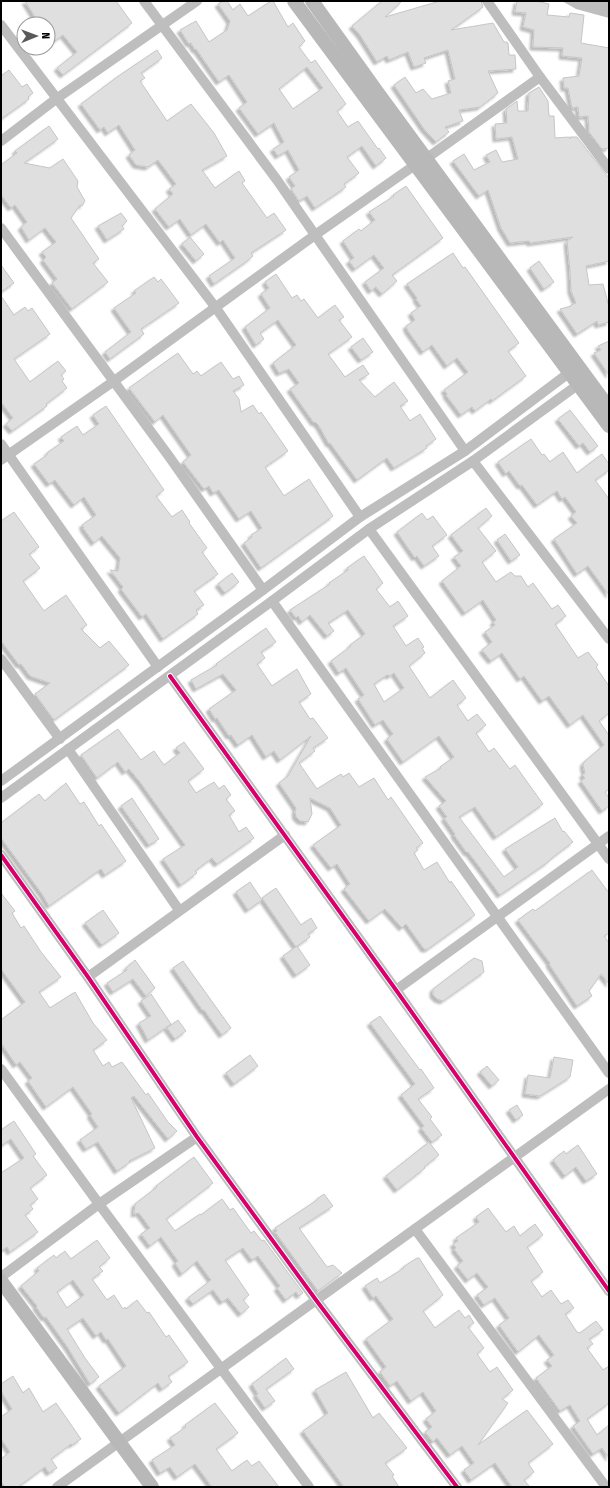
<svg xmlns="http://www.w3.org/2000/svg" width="610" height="1488" viewBox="0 0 610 1488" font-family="'Fira Sans Condensed',sans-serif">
<defs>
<filter id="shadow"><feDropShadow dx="-3" dy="3" stdDeviation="1" flood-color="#0004"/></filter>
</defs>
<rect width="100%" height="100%" fill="#fff"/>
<!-- water -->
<polygon fill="#bebebe" points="562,1 609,1 609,18 576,9"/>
<!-- building -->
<g fill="#dfdfdf" stroke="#c6c6c6" fill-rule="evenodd" filter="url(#shadow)">
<polygon points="25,1 116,1 132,23 63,75 57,68 77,52 63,35 48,46 48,24 26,24 35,17"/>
<path d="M223 1H227L233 10 240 4 248 16 271 1H273L288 27 293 23 305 41 299 47 311 63 315 60 346 104 337 111 348 127 358 121 378 149 379 148 386 158 376 166 362 146 347 157 359 173 344 184 346 187 315 208 307 196 299 201 291 189 295 186 289 177 299 170 288 150 278 156 273 149 284 142 274 123 258 134 239 108 247 102 229 75 219 82 196 49 195 50 191 43 189 44 180 30 196 21 209 42 227 30 230 21 218 4ZM307 67 323 88 293 109 279 89Z"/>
<polygon points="382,1 402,1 385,17 440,1 481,1 483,7 451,30 493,23 504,42 507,42 508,43 509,55 515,55 516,69 488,71 498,93 480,107 459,110 463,121 445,127 449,132 436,142 424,129 394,85 405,77 416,93 423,89 432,99 451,93 448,81 455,79 448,50 424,58 426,63 414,67 408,52 389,60 387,56 377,62 360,35 352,26"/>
<polygon points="517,1 536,1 549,4 547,15 569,17 570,13 584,15 581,43 609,48 609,148 602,149 589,132 588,116 579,117 578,107 572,108 568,88 564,88 563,78 579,76 582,58 562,56 563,48 533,47 534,30 523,27 526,13 515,12"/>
<polygon points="157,50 162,58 141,73 145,78 140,81 167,121 191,104 214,133 227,156 202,170 215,188 239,171 245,181 242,183 267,218 274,213 286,230 251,253 253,256 247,261 214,284 209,276 235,258 223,240 220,243 206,224 191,235 180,219 169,227 155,209 173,194 169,189 176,184 158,160 148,167 136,165 129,155 135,150 119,125 108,133 104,127 100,130 81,104 117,77"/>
<polygon points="9,70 22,87 27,84 33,93 28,97 29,99 1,119 1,76"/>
<polygon points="539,87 548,101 549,116 554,116 555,138 569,137 570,139 570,137 577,137 609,178 609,261 586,266 589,285 603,284 609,307 609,322 598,325 597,321 577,334 560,309 571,306 571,305 576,303 571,291 570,270 567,241 573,237 530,243 529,241 510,243 501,228 488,190 479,196 453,161 464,154 474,170 490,162 486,155 496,150 502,162 518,159 512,137 496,139 495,124 507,123 506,109 517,101 518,111 528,111 529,93"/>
<polygon points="49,126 58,139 24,163 50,168 63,159 78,181 77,187 85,201 82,206 80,205 71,218 99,259 93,263 108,282 72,309 52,283 57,279 43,260 46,257 42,252 56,242 45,228 29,240 21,227 27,222 15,205 11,208 1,195 1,165 17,153 15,151"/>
<polygon points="406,186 443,238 392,275 397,281 382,294 376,287 371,291 365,282 384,268 374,255 355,269 349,261 354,258 343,241 359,229 361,231 375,220 369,212 394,196 393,195"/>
<polygon points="121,213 127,221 122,226 124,229 107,240 98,226"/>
<polygon points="190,237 204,254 196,261 182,244"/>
<polygon points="453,253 463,268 465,267 519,343 508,351 526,376 492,401 491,399 475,411 472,407 461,415 446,395 447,394 444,390 468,372 457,358 447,366 432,345 423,352 408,331 406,326 415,320 411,313 421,306 416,299 417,298 407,284"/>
<polygon points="539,261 554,282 544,289 530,268"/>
<polygon points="1,265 14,283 1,292"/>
<polygon points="276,274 292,298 297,295 301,301 304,299 318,318 335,305 344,317 339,320 352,337 328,354 345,377 363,365 369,374 359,380 375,397 394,382 408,401 400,406 410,421 420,414 436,439 426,446 427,448 394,468 387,458 357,480 330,443 329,444 319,426 315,422 314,423 290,389 299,383 289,369 279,373 273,363 296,345 278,320 260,333 264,339 256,345 245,327 270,308 261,294 269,288 265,282"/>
<polygon points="154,277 158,282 161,279 179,303 141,329 144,334 110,359 105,352 131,332 114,308 136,293 134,291"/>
<polygon points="1,296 14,315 25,307 28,311 32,308 50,334 14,359 30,382 58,361 66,371 61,375 64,379 62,381 67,388 46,404 47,406 12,431 6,424 13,418 1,402"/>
<polygon points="363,338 373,352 361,360 351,347"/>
<polygon points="609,341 609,375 594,353 601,350 598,346"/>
<polygon points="178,353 193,374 197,371 201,376 221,362 233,379 239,376 244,385 233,391 239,399 241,412 253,405 259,414 261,412 288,451 265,467 284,496 309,479 333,516 261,568 244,543 252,537 251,535 262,528 251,511 239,519 219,490 213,493 209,486 204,489 183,462 191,455 163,415 155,422 129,388"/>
<polygon points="106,406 164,490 156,496 172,517 182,510 190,522 189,523 207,548 202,552 218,574 194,591 204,605 196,610 198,614 163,639 146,614 142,617 121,589 123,587 110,570 118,571 120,558 102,536 94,543 83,528 84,528 82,525 96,515 84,497 74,505 55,480 49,484 34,464 47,455 48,452 64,441 61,437 77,426 83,435 99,424 93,415"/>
<polygon points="570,410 598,446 590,452 583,443 579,446 558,419"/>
<polygon points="531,439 542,455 544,454 550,462 563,452 577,473 602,454 609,464 609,470 595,480 609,499 609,595 588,566 577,574 554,539 577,523 571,516 576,512 565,497 562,499 557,491 537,505 522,485 520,486 509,471 506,474 498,462"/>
<polygon points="486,508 492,516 478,528 496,551 482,562 496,582 511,572 515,576 521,576 528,587 533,583 552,609 558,605 566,616 555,624 578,658 588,652 598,665 596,667 609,686 609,713 599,721 609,735 609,789 605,792 609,798 609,806 602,811 581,781 585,778 582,775 585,773 583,765 584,762 604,745 583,715 570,725 549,696 542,701 524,676 520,679 502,653 491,661 482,650 492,642 485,632 495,625 493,622 496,620 483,600 465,613 442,581 461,566 454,557 463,551 451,535"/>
<polygon points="14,512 39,547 29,554 40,568 23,581 44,611 66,595 87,625 81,629 100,648 109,641 129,665 54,720 35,694 50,683 30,676 21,664 19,665 1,641 1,521"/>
<polygon points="422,513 427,520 433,516 447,535 432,546 439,556 424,566 417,556 415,558 397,532"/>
<polygon points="505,534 520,555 511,561 497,540"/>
<path d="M364 556 383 583 376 589 390 607 398 601 408 616 393 626 406 646 418 638 424 647 422 648 425 653 409 666 430 698 453 680 466 698 457 705 468 721 477 714 486 725 476 733 489 752 494 748 510 769 515 765 543 804 496 837 475 807 459 817 504 877 518 867 505 849 555 818 563 832 564 831 573 842 553 857 548 862 500 895 481 869 468 852 467 853 454 835 455 834 444 818 447 817 439 806 446 801 425 777 441 768 440 767 454 757 439 736 403 762 387 739 393 734 383 720 375 725 358 699 364 695 346 668 339 673 331 661 351 646 350 645 365 634 348 610 328 623 334 631 327 636 310 615 302 622 298 616 296 618 290 610 330 584 329 583 348 570 347 568ZM394 673 404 688 384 702 374 684 387 675 390 676Z"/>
<polygon points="232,573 239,582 225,593 218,584"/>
<polygon points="266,628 276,642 261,652 265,658 257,664 272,686 297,669 311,694 299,702 310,719 313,718 328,738 313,748 315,751 299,763 317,789 341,774 343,777 349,773 359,787 374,778 388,800 391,797 423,843 416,848 418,850 414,853 424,870 437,862 450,883 451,881 475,915 428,949 424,949 406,924 402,928 385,909 369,921 344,889 350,884 337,864 331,868 313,845 341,825 330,808 310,798 312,814 308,822 300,821 296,817 295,812 296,808 279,783 288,776 311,736 280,760 274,751 266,757 252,735 238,745 231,735 229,736 217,718 215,719 209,709 236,690 223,674 196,689 191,680 217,665 216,664"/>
<polygon points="118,729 141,760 154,751 164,765 180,753 176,748 184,742 204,769 188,781 196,793 214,782 219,789 224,785 231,795 226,799 235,811 229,815 239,832 246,827 254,838 217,864 212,858 195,871 197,873 181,885 163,859 185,845 140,782 129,769 125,772 118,762 97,778 81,755"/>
<polygon points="66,783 80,804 84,802 99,826 101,824 126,861 105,875 101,869 49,906 42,894 1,838 1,823 39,794 45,801"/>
<polygon points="132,798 159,839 149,845 121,806"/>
<polygon points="592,870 609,893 609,933 604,936 609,943 609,984 601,974 589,991 592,996 577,1006 549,964 550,963 518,920 533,909 535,911"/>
<polygon points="250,882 262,900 248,910 236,892"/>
<polygon points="276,888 301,925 311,918 317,928 308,934 310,937 296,947 262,898"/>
<polygon points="1,893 15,911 12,913 21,928 24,926 41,952 61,977 39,992 50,1008 75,992 93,1023 107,1040 93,1050 103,1066 109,1062 112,1067 122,1062 146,1095 148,1093 168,1122 177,1131 168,1139 134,1096 131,1098 155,1148 129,1161 130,1162 117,1171 98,1142 86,1149 80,1140 98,1127 90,1115 92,1114 73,1087 46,1107 28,1081 32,1078 20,1062 16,1065 14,1062 1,1043 1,1020 25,1002 1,969"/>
<polygon points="103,910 119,933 102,945 85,923"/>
<polygon points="297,946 310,965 296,975 283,956"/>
<polygon points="474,958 482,961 484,972 443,1001 437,999 433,995 433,989"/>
<polygon points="135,960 155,988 146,996 133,979 113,992 107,983 127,970 126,968"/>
<polygon points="183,961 231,1028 222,1035 204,1010 203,1011 173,968"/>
<polygon points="151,994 171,1024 148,1040 139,1023 151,1016 141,1001"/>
<polygon points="380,1016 420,1070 421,1069 434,1088 418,1099 432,1117 430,1119 442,1135 432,1142 421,1128 424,1126 401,1095 415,1084 370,1023"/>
<polygon points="178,1020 186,1031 175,1039 167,1028"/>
<polygon points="250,1055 258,1066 234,1084 226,1073"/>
<polygon points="554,1057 573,1060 570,1077 540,1096 525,1094 528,1075 550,1078"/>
<polygon points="487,1066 499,1080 492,1086 480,1072"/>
<polygon points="517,1105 523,1115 516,1120 509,1110"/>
<polygon points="14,1121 36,1154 33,1156 47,1175 30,1188 38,1199 30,1205 33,1209 25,1215 38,1232 10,1252 7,1247 1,1251 1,1173 24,1158 11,1139 1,1146 1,1130"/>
<polygon points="429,1142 439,1155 424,1167 425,1168 397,1190 386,1176"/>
<polygon points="578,1145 597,1174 586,1181 576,1167 565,1176 553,1160 564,1151 566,1154"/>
<polygon points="194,1157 213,1183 166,1219 175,1231 200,1214 201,1215 222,1199 230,1210 233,1208 251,1233 254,1231 262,1241 264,1240 303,1293 299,1296 296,1292 286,1300 277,1288 280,1286 258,1256 252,1260 243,1248 225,1260 249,1295 243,1300 249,1307 241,1314 228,1298 222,1302 213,1290 193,1304 188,1298 211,1280 197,1261 182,1274 175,1263 178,1261 161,1237 150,1246 141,1234 150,1228 139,1213 134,1214 135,1204 157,1187 156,1186"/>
<polygon points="324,1194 333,1206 299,1228 327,1267 333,1265 342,1273 318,1291 275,1232 277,1231 275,1228 317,1200 317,1199"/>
<polygon points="488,1208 506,1232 514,1226 520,1236 535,1224 543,1235 527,1247 543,1272 531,1281 542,1297 551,1290 561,1304 568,1300 574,1308 565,1314 577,1332 580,1333 596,1321 603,1330 589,1339 593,1344 587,1348 603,1370 609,1366 609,1403 587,1419 597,1435 609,1425 609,1458 602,1448 593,1454 573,1426 580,1421 570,1405 560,1411 536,1378 552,1366 547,1360 554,1355 539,1335 518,1352 499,1325 509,1318 495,1298 484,1305 477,1295 488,1287 477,1273 468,1280 457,1266 463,1261 454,1249 456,1248 453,1244 458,1241 456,1238 479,1222 476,1217"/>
<path d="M97 1240 110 1258 99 1267 103 1271 92 1279 107 1300 114 1295 123 1309 125 1307 126 1309 137 1300 147 1313 149 1312 166 1337 169 1335 188 1362 168 1376 172 1382 162 1389 158 1383 119 1413 99 1386 126 1366 108 1339 106 1340 101 1332 96 1336 83 1318 67 1329 85 1358 99 1377 90 1384 68 1348 46 1317 44 1318 36 1307 37 1306 21 1286 39 1271 37 1268 54 1255 56 1258 65 1251 71 1259ZM73 1280 84 1295 67 1308 57 1292Z"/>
<polygon points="417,1258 419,1258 443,1295 423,1311 435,1328 459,1310 465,1318 469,1315 474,1323 468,1327 484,1348 477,1354 490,1372 497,1367 513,1390 502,1399 508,1403 478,1445 527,1410 553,1444 528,1463 534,1472 524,1480 530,1487 512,1487 495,1463 471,1480 464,1470 474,1463 462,1446 450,1455 437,1438 433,1442 425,1432 432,1427 426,1419 436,1411 423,1392 411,1401 397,1381 390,1386 380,1372 386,1367 366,1339 393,1319 376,1296 373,1298 365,1286 377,1278 380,1283 404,1268 403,1267"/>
<polygon points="286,1358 294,1369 266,1389 275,1401 265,1408 256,1395 258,1394 252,1384"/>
<polygon points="346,1372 373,1418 379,1413 407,1448 385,1463 394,1475 392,1476 399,1487 344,1487 303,1431 328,1413 315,1390"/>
<polygon points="13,1376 23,1393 29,1388 43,1412 56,1403 81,1439 72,1445 71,1444 51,1459 57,1468 49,1473 45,1467 18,1487 5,1487 1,1482 1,1459 10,1452 1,1439 1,1417 12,1409 1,1391 1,1384"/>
<polygon points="215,1403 238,1433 216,1449 232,1471 247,1460 252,1466 259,1461 279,1487 212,1487 195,1464 177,1477 170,1467 160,1473 152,1460 175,1445 170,1438 186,1427 185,1425"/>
</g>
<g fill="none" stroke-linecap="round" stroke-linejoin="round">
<!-- street -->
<g stroke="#bebebe" stroke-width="10">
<polyline points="144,1 277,180 465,451"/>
<polyline points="487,1 540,77 609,169"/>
<polyline points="1,25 216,308 360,517"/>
<polyline points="1,141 56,99 197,1"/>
<polyline points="427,158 540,77"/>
<polyline points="1,228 168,455 263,590"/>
<polyline points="1,444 158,667"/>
<polyline points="1,460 114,381 315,235 415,165"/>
<polyline points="473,461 609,639"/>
<polyline points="369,529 609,859"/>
<polyline points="272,601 609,1073"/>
<polyline points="1,659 60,739"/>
<polyline points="170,676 396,990 609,1291"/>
<polyline points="68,749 179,910"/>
<polyline points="1,781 263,590 360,517 465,451 574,369"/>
<polyline points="1,798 272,601 369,529 473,461 583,381"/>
<polyline points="1,855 88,977 197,1137 316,1300 457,1487"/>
<polyline points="88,977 285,835"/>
<polyline points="396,990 609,836"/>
<polyline points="1,1069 99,1204 309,1487"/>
<polyline points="415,1229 606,1487"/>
<polyline points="1,1277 99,1204 197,1137"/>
<polyline points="57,1487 609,1089"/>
</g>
<!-- secondary -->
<g stroke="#b8b8b8" stroke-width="14">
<polyline points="294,1 609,426"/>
<polyline points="312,1 378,93 609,408"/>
<polyline points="1,1281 152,1487"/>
</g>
<defs>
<g id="cycleway">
<polyline points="170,676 396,990 609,1291"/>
<polyline points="1,855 88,977 197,1137 316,1300 457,1487"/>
</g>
</defs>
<!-- cycleway casing -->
<use href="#cycleway" stroke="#fff" stroke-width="6"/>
<!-- cycleway -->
<use href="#cycleway" stroke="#d6006c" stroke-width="4"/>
</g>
<!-- border -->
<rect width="610" height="1488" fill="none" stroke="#000000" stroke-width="4"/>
<!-- north arrow -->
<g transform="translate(36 36) rotate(89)"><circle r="19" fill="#ffffff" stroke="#999999"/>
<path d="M0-3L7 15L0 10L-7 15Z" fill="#595959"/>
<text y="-6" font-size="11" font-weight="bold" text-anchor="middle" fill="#000000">N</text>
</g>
</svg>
